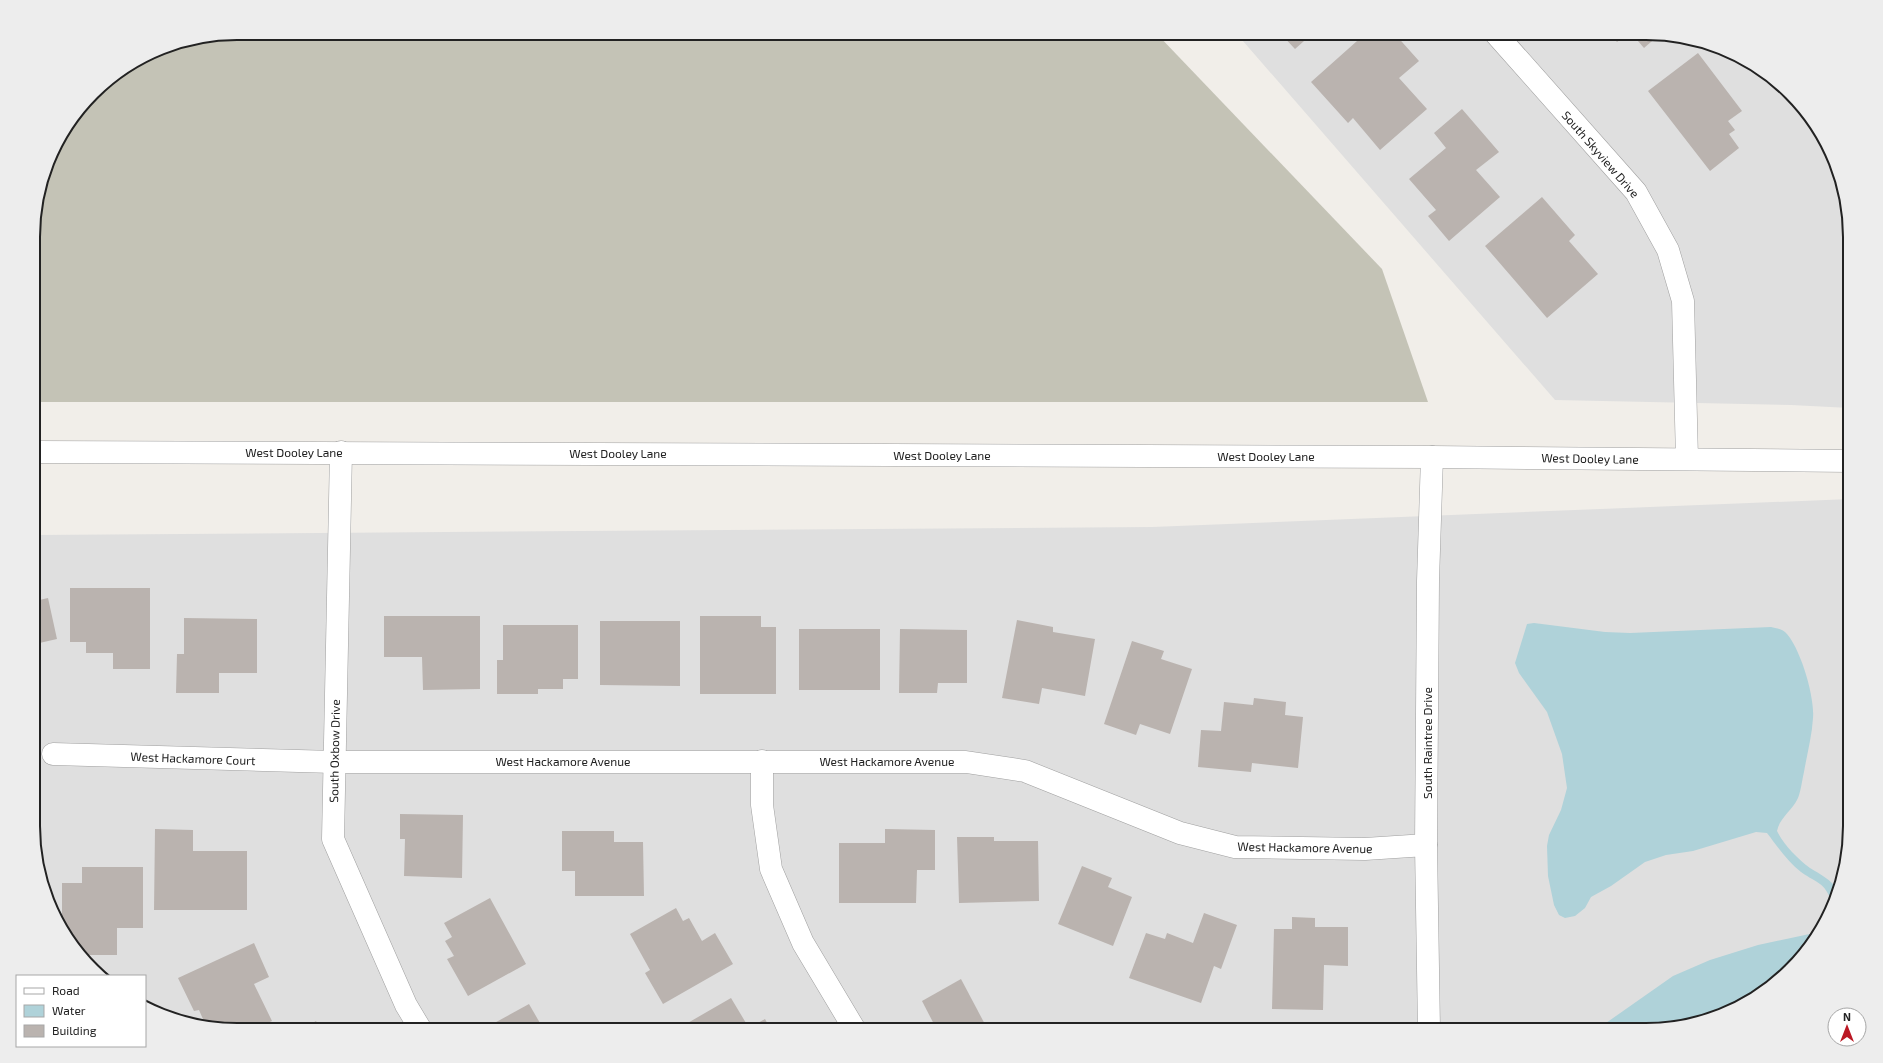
<svg xmlns="http://www.w3.org/2000/svg" width="1883" height="1063" viewBox="0 0 1883 1063" font-family="'Exo 2',sans-serif">
<rect width="100%" height="100%" fill="#f1eee9"/>
<!-- residential -->
<g fill="#dfdfdf">
<polygon points="1236,33 1647,33 1699,40 1748,60 1781,84 1816,124 1839,171 1850,223 1850,408 1791,405 1555,400"/>
<polygon points="1850,499 1850,839 1843,879 1823,928 1791,970 1748,1003 1712,1019 1659,1030 236,1030 184,1023 145,1007 145,976 99,976 67,940 44,892 35,853 35,535 1152,527"/>
</g>
<!-- construction -->
<polygon fill="#c4c3b6" points="237,33 1156,33 1382,269 1428,402 35,402 35,210 54,146 102,84 159,48"/>
<!-- water -->
<g fill="#afd2d9">
<path d="M1534 623 1605 632 1630 633 1771 627C1775 628 1782 629 1785 632 1800 646 1815 697 1813 718 1812 736 1807 754 1804 772 1802 780 1801 791 1798 798 1792 811 1780 817 1777 831 1784 845 1797 858 1810 868 1821 875 1831 879 1838 891L1833 904C1823 880 1819 885 1801 872 1788 862 1777 846 1767 833L1756 832 1693 851 1666 855 1645 862 1611 886 1591 897 1585 908 1575 916 1565 918 1559 915 1554 905 1548 876 1547 846 1549 835 1561 810 1567 788 1562 754 1547 712 1519 673 1515 663 1527 624Z"/>
<polygon points="1819,932 1791,970 1751,997 1742,999 1711,1019 1659,1030 1596,1030 1673,976 1710,960 1758,945"/>
</g>
<!-- building -->
<g fill="#bab3af">
<polygon points="1280,33 1313,33 1295,49"/>
<polygon points="1366,33 1394,33 1419,61 1399,78 1427,109 1380,150 1353,118 1348,123 1311,82"/>
<polygon points="1609,33 1628,33 1617,42"/>
<polygon points="1631,33 1647,33 1659,35 1644,48"/>
<polygon points="1698,53 1742,111 1728,121 1735,130 1729,134 1739,148 1710,171 1648,91"/>
<polygon points="1462,109 1499,152 1476,170 1500,197 1449,241 1428,216 1436,210 1409,179 1446,148 1434,133"/>
<polygon points="1542,197 1575,235 1569,241 1598,274 1547,318 1485,246"/>
<polygon points="70,588 150,588 150,669 113,669 113,653 86,653 86,642 70,642"/>
<polygon points="48,598 57,639 35,644 35,601"/>
<polygon points="384,616 480,616 480,689 423,690 422,657 384,657"/>
<polygon points="700,616 761,616 761,627 776,627 776,694 700,694"/>
<polygon points="184,618 257,619 257,673 219,673 219,693 176,693 177,654 184,654"/>
<polygon points="1017,620 1053,627 1053,632 1095,639 1085,696 1042,688 1039,704 1002,698"/>
<polygon points="600,621 680,621 680,686 600,685"/>
<polygon points="503,625 578,625 578,679 563,679 563,689 538,689 538,694 497,694 497,660 503,660"/>
<rect x="799" y="629" width="81" height="61"/>
<polygon points="900,629 967,630 967,683 938,683 937,693 899,693"/>
<polygon points="1132,641 1164,651 1161,659 1192,669 1170,734 1140,724 1136,735 1104,724"/>
<polygon points="1254,698 1286,702 1285,715 1303,717 1298,768 1252,763 1251,772 1198,767 1201,730 1221,731 1224,702 1253,705"/>
<polygon points="400,814 463,815 462,878 404,876 405,839 400,839"/>
<polygon points="155,829 193,830 193,851 247,851 247,910 154,910"/>
<polygon points="885,829 935,830 935,870 917,870 916,903 839,903 839,843 885,843"/>
<polygon points="562,831 614,831 614,842 643,842 644,896 575,896 575,871 562,871"/>
<polygon points="957,837 994,837 994,841 1038,841 1039,901 959,903"/>
<polygon points="1082,866 1112,878 1108,887 1132,897 1113,946 1058,924"/>
<polygon points="82,867 143,867 143,928 117,928 117,955 81,955 67,940 62,929 62,883 82,883"/>
<polygon points="490,898 526,964 468,996 447,959 454,956 445,941 452,937 444,923"/>
<polygon points="676,908 683,921 689,918 702,941 715,933 733,964 663,1004 645,973 650,970 630,934"/>
<polygon points="1204,913 1237,925 1221,969 1214,966 1201,1003 1129,978 1146,933 1165,939 1167,933 1193,943"/>
<polygon points="1292,917 1315,918 1315,927 1348,927 1348,966 1324,965 1323,1010 1272,1009 1274,929 1292,929"/>
<polygon points="254,943 269,977 254,984 272,1021 253,1030 236,1030 206,1026 199,1010 194,1011 178,978"/>
<polygon points="961,979 988,1030 937,1030 922,1001"/>
<polygon points="731,998 749,1028 765,1019 771,1030 680,1030 679,1028"/>
<polygon points="529,1004 544,1030 491,1030 489,1026"/>
<polygon points="316,1021 321,1030 301,1030"/>
</g>
<g fill="none" stroke-linecap="round" stroke-linejoin="round">
<defs>
<g id="minor">
<polyline points="1495,33 1636,192 1668,250 1683,301 1687,459"/>
<polyline points="35,452 1432,457 1850,461"/>
<polyline points="341,452 333,839 406,1005 421,1030"/>
<polyline points="53,754 334,762 966,762 1025,771 1180,833 1235,847 1365,849 1426,845"/>
<polyline points="762,761 762,805 771,869 803,943 855,1030"/>
<polyline points="1429,1030 1426,845 1428,581 1432,457"/>
</g>
</defs>
<!-- minor casing -->
<use href="#minor" stroke="#9f9f9f" stroke-width="23"/>
<!-- minor -->
<use href="#minor" stroke="#fff" stroke-width="22"/>
</g>
<g text-anchor="middle" dominant-baseline="central" stroke-width="3.5" stroke-linejoin="round" paint-order="stroke">
<!-- street labels -->
<g font-size="12" fill="#222" stroke="#fff">
<text transform="translate(1601 154) rotate(49)">South Skyview Drive</text>
<text x="294" y="452">West Dooley Lane</text>
<text x="618" y="453">West Dooley Lane</text>
<text x="942" y="455">West Dooley Lane</text>
<text x="1266" y="456">West Dooley Lane</text>
<text transform="translate(1590 458) rotate(1)">West Dooley Lane</text>
<text transform="translate(1427 743) rotate(-90)">South Raintree Drive</text>
<text transform="translate(334 751) rotate(-89)">South Oxbow Drive</text>
<text transform="translate(193 758) rotate(2)">West Hackamore Court</text>
<text x="563" y="761">West Hackamore Avenue</text>
<text x="887" y="761">West Hackamore Avenue</text>
<text transform="translate(1305 847) rotate(1)">West Hackamore Avenue</text>
</g>
</g>
<!-- crop -->
<path d="M0 0H1883V1063H0ZM237 40H1646A197 197 0 0 1 1843 237V826A197 197 0 0 1 1646 1023H237A197 197 0 0 1 40 826V237A197 197 0 0 1 237 40Z" fill="#ededed" fill-rule="evenodd"/>
<path fill="none" stroke="#222" stroke-width="2" d="M237 40H1646A197 197 0 0 1 1843 237V826A197 197 0 0 1 1646 1023H237A197 197 0 0 1 40 826V237A197 197 0 0 1 237 40Z"/>
<!-- legend -->
<rect x="16" y="975" width="130" height="72" fill="#ffffff" stroke="#a7a7a7"/>
<rect x="24" y="988" width="20" height="6" fill="#ffffff" stroke="#a7a7a7"/>
<text x="52" y="995" font-size="12" fill="#222222">Road</text>
<rect x="24" y="1005" width="20" height="12" fill="#afd2d9" stroke="#a7a7a7"/>
<text x="52" y="1015" font-size="12" fill="#222222">Water</text>
<rect x="24" y="1025" width="20" height="12" fill="#bab3af" stroke="#a7a7a7"/>
<text x="52" y="1035" font-size="12" fill="#222222">Building</text>
<!-- north arrow -->
<g transform="translate(1847 1027)"><circle r="19" fill="#ffffff" stroke="#a7a7a7"/>
<path d="M0-3L7 15L0 10L-7 15Z" fill="#bb1824"/>
<text y="-6" font-size="11" font-weight="bold" text-anchor="middle" fill="#222222">N</text>
</g>
</svg>
